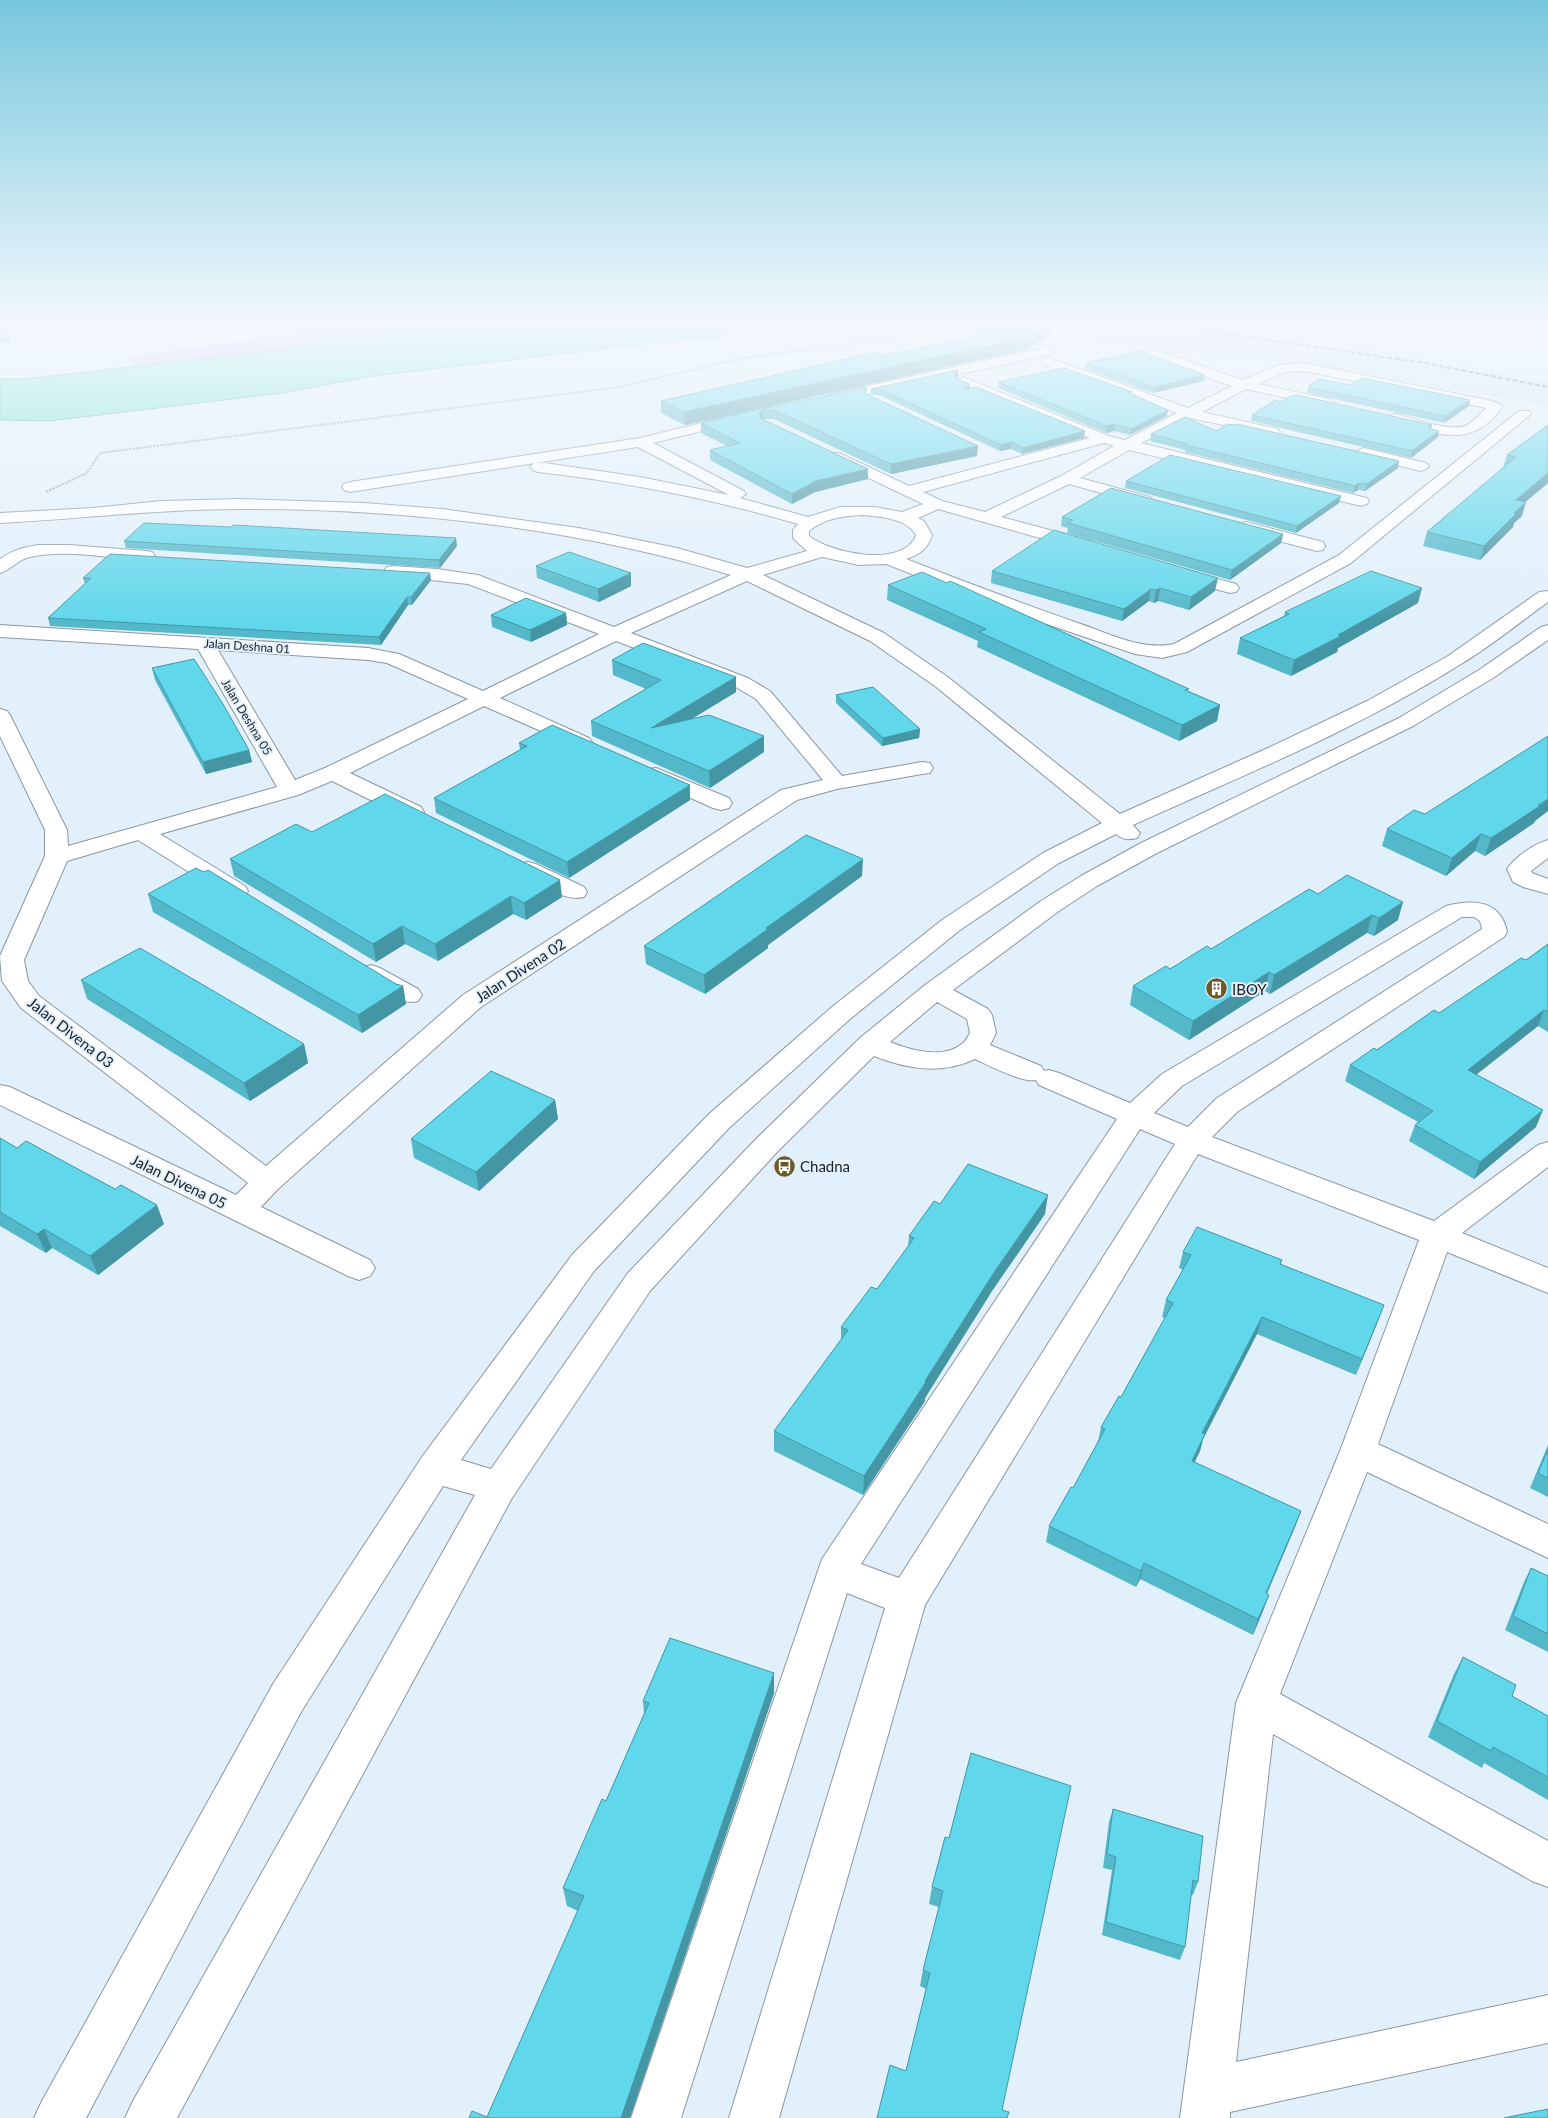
<svg xmlns="http://www.w3.org/2000/svg" width="1548" height="2118" viewBox="0 0 1548 2118" font-family="Lato,sans-serif">
<rect width="100%" height="100%" fill="#e2f0fb"/>
<!-- built -->
<polygon fill="#d0e4f5" points="945,326 1213,326 1319,341 1548,381 1548,408 1533,402 1437,388 1337,368"/>
<!-- green -->
<polygon fill="#cfb5f0" points="313,326 410,326 282,350 132,367 130,357 293,333"/>
<!-- water -->
<polygon fill="#72e3cd" stroke="#58a89a" points="410,326 730,326 731,328 720,339 687,339 374,376 282,393 49,421 0,420 0,379 23,379 282,350"/>
<g fill="none" stroke-linecap="round" stroke-linejoin="round">
<defs>
<g id="minor">
<polygon points="134,326 153,326 155,329 149,333 136,329"/>
<polygon points="1047,347 1053,351 1052,354 831,402 824,398 831,394"/>
<path d="M1153 349 1243 380 1278 365 1304 363 1488 400 1500 404 1502 407C1471 452 1434 432 1391 421L1389 418 1391 415 1396 414C1413 418 1449 432 1465 426 1473 422 1480 415 1486 408L1304 371 1285 372 1258 384 1329 399 1336 403 1329 407 1246 389 1202 412 1278 429 1280 432 1278 435 1273 436 1191 418 1141 443 1367 498 1369 501 1367 504 1361 506 1129 450 1080 478 1150 497 1152 500 1150 503 1144 505 1069 484 1001 517 1091 541 1093 545 1091 549H1079L938 509 918 518 924 521 932 535C928 549 919 555 906 559 963 581 1020 603 1078 623 1108 633 1142 651 1174 644L1339 555 1519 411H1529L1531 414 1351 563 1187 652 1162 658 1135 654 1029 618C1017 625 1010 616 1001 609L886 564 859 565 822 557 763 575 884 633 949 678 1120 814 1268 748 1367 701 1448 656 1539 592 1548 591V602C1519 623 1491 646 1461 664 1358 729 1244 775 1133 825L1140 833 1137 838C1128 840 1123 840 1116 834L1059 863 960 930 850 1019 729 1128 594 1271 461 1460 491 1469 628 1273 757 1138 860 1038 925 985 1041 901 1081 876 1141 843 1399 718 1479 670 1541 627 1548 625V640L1493 678 1413 726 1157 853 1097 886 1059 911 953 990 988 1009 992 1015 996 1033 990 1045 1041 1066 1044 1071 1049 1070 1059 1073 1130 1103 1162 1074 1446 906C1473 899 1501 900 1507 932L1504 937 1237 1112 1212 1137 1434 1221 1538 1145 1548 1142V1167L1462 1233 1548 1268V1293L1447 1252 1378 1444 1548 1524V1558L1367 1472 1280 1694 1548 1841V1887L1532 1881 1273 1734 1236 2062 1548 1995V2043L1230 2112V2118H1180L1236 1703 1340 1451 1419 1240 1198 1154 925 1605 779 2118H729L885 1608 847 1593 681 2118H631L822 1559 1117 1119 1039 1085 1036 1080C1022 1083 988 1065 975 1059 941 1075 907 1069 874 1056L777 1152 650 1291 512 1498 177 2118H125L133 2101 475 1495 443 1486 301 1712 86 2118H34L42 2101 273 1684 422 1457 572 1255 709 1114 832 1007 942 920 1043 853 1102 823 935 686 870 641 747 581 631 633 748 678 770 691 842 776 922 762 930 763 933 768 930 773 922 774 837 789 797 800 481 1007 278 1189 261 1207 370 1260 375 1268 370 1276 359 1280 348 1276 0 1105V1085L10 1087 236 1195 248 1183 21 1008 2 981 0 956 45 856V830L0 736V709L7 711 10 715 67 830 68 846 277 787 198 649 0 637V625L368 648 399 654 483 691 599 634 468 584 393 576 387 575 384 571 387 567 393 566 437 569 478 575 614 627 731 575C576 528 400 508 238 509 158 509 79 519 0 523V513L93 508 161 501 239 499 364 503 442 509 579 528 677 548 747 568 807 551 793 538V530L798 524C713 499 626 482 538 472L533 470 530 467 533 464 538 462 640 477 729 495 638 447 350 492 344 490 342 487 344 484 350 482 640 438 738 414 743 415 745 418 743 421 653 443 744 491 746 494 740 498 808 517 840 507H874L902 512 923 504 829 459 826 456 829 453H839L909 486 1090 438 958 384 956 381 963 377 1109 436 1125 440 1177 413 1044 365 1042 362 1044 359 1049 358 1188 408 1232 386 1148 356 1147 353ZM1104 443 1114 446 1061 476 985 512 942 501 923 492ZM863 515C881 517 906 518 916 535 904 569 830 553 809 536V531C825 518 843 516 863 515ZM616 641 734 686 756 699 823 780 781 790 463 995 266 1166 39 996 28 981 24 960 67 861 138 840 227 896 236 898 245 896 248 891 245 886 160 834 298 795 332 781 405 817 413 819 421 817 424 812 421 807 350 773 484 706 575 746 582 748 589 746 592 742 589 738 500 698ZM218 650 368 660 387 663 468 699 325 768 295 780ZM1462 917H1474L1480 921 1482 929 1217 1098 1188 1127 1154 1113 1182 1086ZM937 1002 967 1019 970 1033C968 1036 966 1041 963 1043 944 1060 910 1050 890 1042ZM1140 1129 1175 1144 899 1578 861 1564Z"/>
<polygon points="1364,448 1426,463 1429,466 1426,469 1421,471 1359,456 1356,453 1359,450"/>
<polygon points="1246,522 1323,542 1325,546 1323,550 1317,551 1240,531 1238,527 1240,523"/>
<path d="M39 545H69L146 551 152 552 155 556 152 560 146 561C109 558 67 549 30 557 18 559 11 570 0 573V559C12 550 24 547 39 545Z"/>
<polygon points="1181,569 1236,584 1239,588 1236,592 1230,593 1175,578 1172,574 1175,570"/>
<polygon points="656,768 729,798 732,803 729,808 721,810 713,808 648,779 645,774 648,769"/>
<path d="M1548 840V858L1531 871 1532 873 1548 879V894L1523 887 1513 882 1507 869C1515 857 1534 844 1548 840Z"/>
<path d="M528 862 536 864 584 887 587 892 584 897C563 902 538 883 520 874L516 869 520 864Z"/>
<path d="M371 965 380 968 418 989 422 995 418 1001C398 1006 379 988 362 978L358 973 362 968Z"/>
</g>
</defs>
<!-- minor casing -->
<use href="#minor" stroke="#8a97a1" stroke-width="2"/>
<!-- path -->
<polyline stroke="#a2aeb6" stroke-width="2" stroke-dasharray="2.5 1" stroke-linecap="butt" points="46,492 87,473 100,453 619,387 739,359 914,335 938,331 948,326"/>
<!-- minor -->
<use href="#minor" fill="#fff" fill-rule="evenodd"/>
<!-- rail -->
<polyline stroke="#5d656b" stroke-width="2" stroke-dasharray="5 2.5" stroke-linecap="butt" points="1172,326 1425,363 1548,387"/>
</g>
<!-- wall -->
<g fill="#53b9ca">
<polygon points="1052,333 1028,349 685,425 661,413 661,401 885,355"/>
<polygon points="1086,363 1204,381 1153,393 1085,369"/>
<polygon points="958,376 956,378 957,379 970,388 1084,438 1022,454 1011,449 1000,451 879,395 871,395 871,389"/>
<polygon points="998,382 1132,394 1167,416 1130,435 1114,431 1106,433 998,388"/>
<polygon points="1350,385 1469,406 1444,423 1307,393 1308,387"/>
<polygon points="867,387 866,394 868,395 978,446 977,456 891,474 774,419 763,419 868,469 868,479 815,492 792,504 710,460 710,450 727,446 701,433 701,423"/>
<polygon points="1280,402 1432,425 1431,429 1438,437 1411,458 1251,421 1252,415"/>
<polygon points="1548,425 1548,483 1525,502 1522,516 1514,523 1513,527 1480,560 1423,546 1427,532 1503,468 1507,455"/>
<polygon points="1216,431 1398,468 1365,491 1358,490 1353,493 1185,452 1185,450 1150,441 1151,434"/>
<polygon points="1126,481 1341,496 1339,503 1296,533 1125,488"/>
<polygon points="1062,517 1283,534 1281,543 1230,580 1067,533 1068,528 1061,526"/>
<polygon points="124,541 457,546 440,568 126,548"/>
<polygon points="536,566 631,586 599,602 537,578"/>
<polygon points="992,571 1215,591 1189,610 1158,601 1154,603 1149,601 1122,621 991,583"/>
<polygon points="83,578 431,580 412,605 408,605 381,645 50,626 48,618 85,584"/>
<polygon points="888,585 1188,691 1220,705 1217,721 1179,741 977,647 978,641 887,600"/>
<polygon points="1418,603 1338,648 1337,652 1291,676 1237,654 1240,638 1284,616 1285,612"/>
<polygon points="566,613 567,625 531,642 492,627 491,615"/>
<polygon points="612,660 736,677 736,692 692,719 764,736 764,752 710,788 592,736 591,721 646,689 613,675"/>
<polygon points="152,668 249,750 252,762 206,774 155,680"/>
<polygon points="836,695 920,729 919,738 882,746 836,703"/>
<polygon points="519,743 690,800 569,878 436,813 434,798 520,750"/>
<polygon points="1425,814 1535,821 1534,823 1485,856 1475,851 1446,876 1382,846 1387,829"/>
<polygon points="312,832 562,897 526,920 513,914 438,961 405,944 376,962 234,876 230,859"/>
<polygon points="862,876 768,945 768,948 705,994 646,964 644,946"/>
<polygon points="148,894 396,984 403,986 406,1004 362,1033 153,912"/>
<polygon points="1318,894 1398,920 1374,936 1367,933 1270,994 1265,991 1189,1040 1130,1005 1133,986 1211,949"/>
<polygon points="1548,944 1548,1032 1538,1026 1477,1074 1536,1127 1474,1179 1409,1141 1415,1125 1418,1122 1345,1081 1350,1065 1439,1013 1526,960"/>
<polygon points="81,980 304,1044 308,1063 250,1101 87,999"/>
<polygon points="555,1100 558,1119 479,1191 414,1158 411,1139"/>
<polygon points="0,1138 17,1148 164,1224 98,1275 52,1248 46,1253 0,1226"/>
<polygon points="940,1204 1045,1214 992,1291 925,1398 925,1401 863,1495 774,1451 774,1431 841,1340 841,1327 877,1289 908,1247 909,1236"/>
<polygon points="1183,1252 1282,1260 1281,1264 1378,1321 1356,1375 1257,1334 1203,1439 1200,1451 1194,1462 1301,1511 1295,1527 1267,1594 1269,1595 1253,1635 1140,1579 1136,1587 1046,1542 1049,1526 1073,1488 1098,1442 1101,1427 1121,1397 1165,1318 1162,1317 1166,1300 1183,1270 1179,1268"/>
<polygon points="1548,1445 1548,1497 1530,1488"/>
<polygon points="1531,1568 1548,1576 1548,1652 1505,1630 1524,1582"/>
<polygon points="1463,1657 1512,1696 1548,1716 1548,1800 1484,1763 1482,1768 1428,1737 1454,1674"/>
<polygon points="774,1693 630,2118 469,2118 487,2117 578,1911 567,1906 563,1888 606,1801 644,1714 643,1701"/>
<polygon points="1113,1809 1198,1882 1193,1895 1191,1895 1185,1947 1180,1960 1102,1935 1112,1870 1103,1868 1109,1822"/>
<polygon points="945,1837 1002,2110 906,2071 926,1989 920,1986 923,1970 939,1907 929,1904 932,1887"/>
</g>
<!-- shaded-wall -->
<g fill="#4496a4">
<polygon points="7,326 11,342 0,343 0,337"/>
<polygon points="1046,326 1052,326 1052,333 1028,349 685,425 684,412"/>
<polygon points="958,370 958,376 954,380 955,374"/>
<polygon points="1205,375 1204,381 1153,393 1154,387"/>
<polygon points="970,384 970,391 962,390"/>
<polygon points="1470,400 1469,406 1444,423 1445,416"/>
<polygon points="763,410 763,419 759,423 759,413"/>
<polygon points="1168,410 1167,416 1130,435 1131,429"/>
<polygon points="1115,424 1114,431 1106,433 1107,426"/>
<polygon points="1085,431 1084,438 1022,454 1023,448"/>
<polygon points="1439,431 1438,437 1411,458 1412,451"/>
<polygon points="1011,442 1011,449 1000,451 1001,445"/>
<polygon points="978,446 977,456 891,474 891,464"/>
<polygon points="1399,461 1398,468 1365,491 1367,484"/>
<polygon points="868,469 868,479 815,492 792,504 792,494 816,481"/>
<polygon points="1548,473 1548,483 1512,513 1516,500"/>
<polygon points="1359,483 1358,490 1353,493 1355,486"/>
<polygon points="1341,496 1339,503 1296,533 1297,526"/>
<polygon points="1526,502 1522,516 1514,523 1513,527 1480,560 1484,546 1514,513"/>
<polygon points="1283,534 1281,543 1230,580 1232,570"/>
<polygon points="456,538 457,546 440,568 439,560"/>
<polygon points="430,573 431,580 412,605 411,597"/>
<polygon points="631,573 631,586 599,602 598,589"/>
<polygon points="1218,578 1215,591 1189,610 1191,597"/>
<polygon points="1160,588 1158,601 1154,603 1156,590"/>
<polygon points="1422,588 1418,603 1338,648 1337,652 1291,676 1294,660"/>
<polygon points="1151,589 1149,601 1122,621 1124,609"/>
<polygon points="407,597 408,605 381,645 379,637"/>
<polygon points="566,613 567,625 531,642 530,630"/>
<polygon points="736,677 736,692 651,743 651,728"/>
<polygon points="1220,705 1217,721 1179,741 1182,725"/>
<polygon points="920,729 919,738 882,746 883,738"/>
<polygon points="764,736 764,752 710,788 709,771"/>
<polygon points="249,750 252,762 206,774 203,762"/>
<polygon points="690,785 690,800 569,878 567,862"/>
<polygon points="1548,799 1548,811 1535,821 1534,823 1485,856 1491,838"/>
<polygon points="1481,834 1475,851 1446,876 1452,858"/>
<polygon points="863,859 862,876 768,945 768,948 705,994 704,975 766,928"/>
<polygon points="560,880 562,897 526,920 524,903"/>
<polygon points="511,896 513,914 438,961 435,944"/>
<polygon points="1403,902 1398,920 1374,936 1379,918"/>
<polygon points="1372,915 1367,933 1270,994 1274,975"/>
<polygon points="402,926 405,944 376,962 373,944"/>
<polygon points="1269,972 1265,991 1189,1040 1193,1021"/>
<polygon points="403,986 406,1004 362,1033 358,1015"/>
<polygon points="1544,1010 1538,1026 1462,1086 1468,1070"/>
<polygon points="304,1044 308,1063 250,1101 244,1083"/>
<polygon points="555,1100 558,1119 479,1191 476,1172"/>
<polygon points="1543,1110 1536,1127 1474,1179 1480,1162"/>
<polygon points="1048,1195 1045,1214 992,1291 925,1398 925,1401 863,1495 864,1476 995,1271"/>
<polygon points="157,1205 164,1224 98,1275 90,1256"/>
<polygon points="44,1229 52,1248 46,1253 37,1234"/>
<polygon points="1384,1305 1378,1321 1356,1375 1362,1359"/>
<polygon points="1262,1317 1257,1334 1203,1439 1200,1451 1187,1478 1192,1461 1202,1433"/>
<polygon points="1301,1511 1295,1527 1260,1609 1266,1593"/>
<polygon points="1144,1563 1140,1579 1136,1587 1141,1571"/>
<polygon points="1269,1595 1263,1611 1253,1635 1258,1619"/>
<polygon points="774,1673 774,1693 630,2118 621,2118"/>
</g>
<!-- building -->
<g fill="#61d7eb" stroke="#4496a4">
<polygon points="0,326 7,326 9,336 0,337"/>
<polygon points="976,326 1046,326 1030,337 684,412 661,401 877,352 885,355 972,338"/>
<polygon points="1140,351 1205,375 1154,387 1086,363"/>
<polygon points="1064,368 1132,392 1129,393 1168,410 1131,429 1115,424 1107,426 998,382"/>
<polygon points="958,370 955,374 957,379 970,384 962,390 976,387 1085,431 1023,448 1011,442 1001,445 879,389 871,389"/>
<polygon points="1362,378 1470,400 1445,416 1308,387 1319,379 1350,385"/>
<polygon points="867,387 865,392 868,395 978,446 891,464 774,410 763,410 759,413 762,419 868,469 816,481 792,494 710,450 740,443 701,423 742,413"/>
<polygon points="1297,395 1432,425 1428,428 1439,431 1412,451 1252,415 1275,400 1280,402 1291,396"/>
<polygon points="1185,417 1216,431 1227,424 1234,425 1237,424 1399,461 1367,484 1359,483 1355,486 1186,445 1188,444 1151,434"/>
<polygon points="1548,425 1548,473 1516,500 1526,502 1514,513 1517,513 1484,546 1427,532 1516,457 1507,455"/>
<polygon points="1170,455 1341,496 1297,526 1126,481"/>
<polygon points="1111,488 1283,534 1232,570 1068,523 1073,520 1062,517"/>
<polygon points="144,523 231,527 233,525 456,538 439,560 124,541"/>
<polygon points="1054,530 1218,578 1191,597 1160,588 1156,590 1151,589 1124,609 992,571"/>
<polygon points="569,552 631,573 598,589 536,566"/>
<polygon points="110,554 430,573 411,597 407,597 379,637 48,618 91,578 83,578"/>
<polygon points="1371,571 1422,588 1338,635 1341,636 1294,660 1240,638 1289,614 1285,612"/>
<polygon points="922,572 947,583 950,581 1189,689 1185,690 1220,705 1182,725 979,632 986,629 888,585"/>
<polygon points="526,598 566,613 530,630 491,615"/>
<polygon points="643,643 736,677 651,728 709,715 764,736 709,771 591,721 661,680 612,660"/>
<polygon points="194,659 223,704 249,750 203,762 152,668"/>
<polygon points="873,687 920,729 883,738 836,695"/>
<polygon points="552,725 690,785 567,862 434,798 527,746 519,743"/>
<polygon points="1548,736 1548,799 1538,805 1540,806 1491,838 1481,834 1452,858 1387,829 1414,810 1425,814"/>
<polygon points="385,794 560,880 524,903 511,896 435,944 402,926 373,944 230,859 296,824 312,832"/>
<polygon points="806,835 863,859 766,928 768,929 704,975 644,946"/>
<polygon points="196,868 204,872 208,870 396,984 403,986 358,1015 148,894"/>
<polygon points="1347,875 1403,902 1379,918 1372,915 1274,975 1269,972 1193,1021 1133,986 1166,966 1170,969 1207,946 1211,949 1309,889 1318,894"/>
<polygon points="1548,944 1548,1012 1544,1010 1468,1070 1543,1110 1480,1162 1415,1125 1433,1111 1350,1065 1374,1048 1377,1050 1434,1010 1439,1013 1521,958 1526,960"/>
<polygon points="140,948 304,1044 244,1083 81,980"/>
<polygon points="491,1071 555,1100 476,1172 411,1139"/>
<polygon points="0,1138 17,1148 26,1141 115,1189 121,1185 157,1205 90,1256 44,1229 37,1234 0,1212"/>
<polygon points="968,1164 1048,1195 995,1271 925,1381 926,1382 864,1476 774,1431 848,1330 841,1327 871,1287 877,1289 914,1238 909,1236 934,1201 940,1204"/>
<polygon points="1197,1227 1282,1260 1280,1264 1384,1305 1362,1359 1262,1317 1202,1433 1205,1434 1192,1461 1301,1511 1266,1593 1269,1595 1258,1619 1144,1563 1141,1571 1049,1526 1071,1487 1073,1488 1105,1429 1101,1427 1119,1396 1121,1397 1173,1303 1166,1300 1191,1255 1183,1252"/>
<polygon points="1548,1449 1548,1478 1538,1473"/>
<polygon points="1531,1568 1548,1576 1548,1634 1513,1616"/>
<polygon points="670,1638 774,1673 621,2118 469,2118 472,2111 487,2117 584,1896 563,1888 602,1799 606,1801 649,1703 643,1701"/>
<polygon points="1463,1657 1516,1685 1512,1696 1548,1716 1548,1777 1493,1747 1491,1751 1437,1721"/>
<polygon points="971,1753 1071,1786 1002,2110 1009,2112 1007,2118 877,2118 890,2065 906,2071 930,1973 923,1970 943,1891 932,1887 945,1837 949,1838"/>
<polygon points="1113,1809 1203,1836 1198,1882 1193,1880 1185,1947 1106,1922 1116,1857 1107,1854"/>
<polygon points="1548,2109 1548,2118 1504,2118"/>
</g>
<!-- sky -->
<linearGradient id="sky" x2="0" y2="1"><stop stop-color="#79c7dd"/><stop offset="0.52" stop-color="#f2f8fd"/><stop offset="1" stop-color="#f2f8fd" stop-opacity="0"/></linearGradient>
<rect width="1548" height="623" fill="url(#sky)"/>
<!-- icons -->
<defs>
<symbol id="building-disc" viewBox="-11 -11 22 22"><circle r="9.5" fill="#6e5828" stroke="#e2f0fb"/><path d="M-4-6H4V6H1V3H-1V6H-4ZM-2.5-4.3h1.7v1.8h-1.7ZM.8-4.3h1.7v1.8H.8ZM-2.5-1h1.7V.8h-1.7ZM.8-1h1.7V.8H.8Z" fill="#fff"/></symbol>
<symbol id="bus-disc" viewBox="-11 -11 22 22"><circle r="9.5" fill="#6e5828" stroke="#e2f0fb"/><path d="M-5-6H5V4H4V6H2V4H-2V6H-4V4H-5ZM-3.5-4V0h7V-4ZM-3.5 1.2v1.5H-2V1.2ZM2 1.2v1.5H3.5V1.2Z" fill="#fff"/></symbol>
</defs>
<g fill-rule="evenodd">
<use href="#building-disc" x="1204" y="976" width="25" height="25"/>
<use href="#bus-disc" x="772" y="1154" width="25" height="25"/>
</g>
<g text-anchor="middle" dominant-baseline="central" stroke-width="4" stroke-linejoin="round" paint-order="stroke">
<!-- far-street labels -->
<g font-size="12" fill="#1a1f23" stroke="#e2f0fb">
<text transform="translate(247 646) rotate(4)">Jalan Deshna 01</text>
<text transform="translate(247 717) rotate(59)">Jalan Deshna 05</text>
</g>
<!-- street labels -->
<g font-size="15" fill="#1a1f23" stroke="#e2f0fb">
<text transform="translate(520 970) rotate(-33)">Jalan Divena 02</text>
<text transform="translate(71 1032) rotate(38)">Jalan Divena 03</text>
<text transform="translate(179 1181) rotate(26)">Jalan Divena 05</text>
</g>
<!-- poi labels -->
<g font-size="15" fill="#1a1f23" stroke="#e2f0fb" text-anchor="start">
<text x="1232" y="989">IBOY</text>
<text x="800" y="1166">Chadna</text>
</g>
</g>
</svg>
